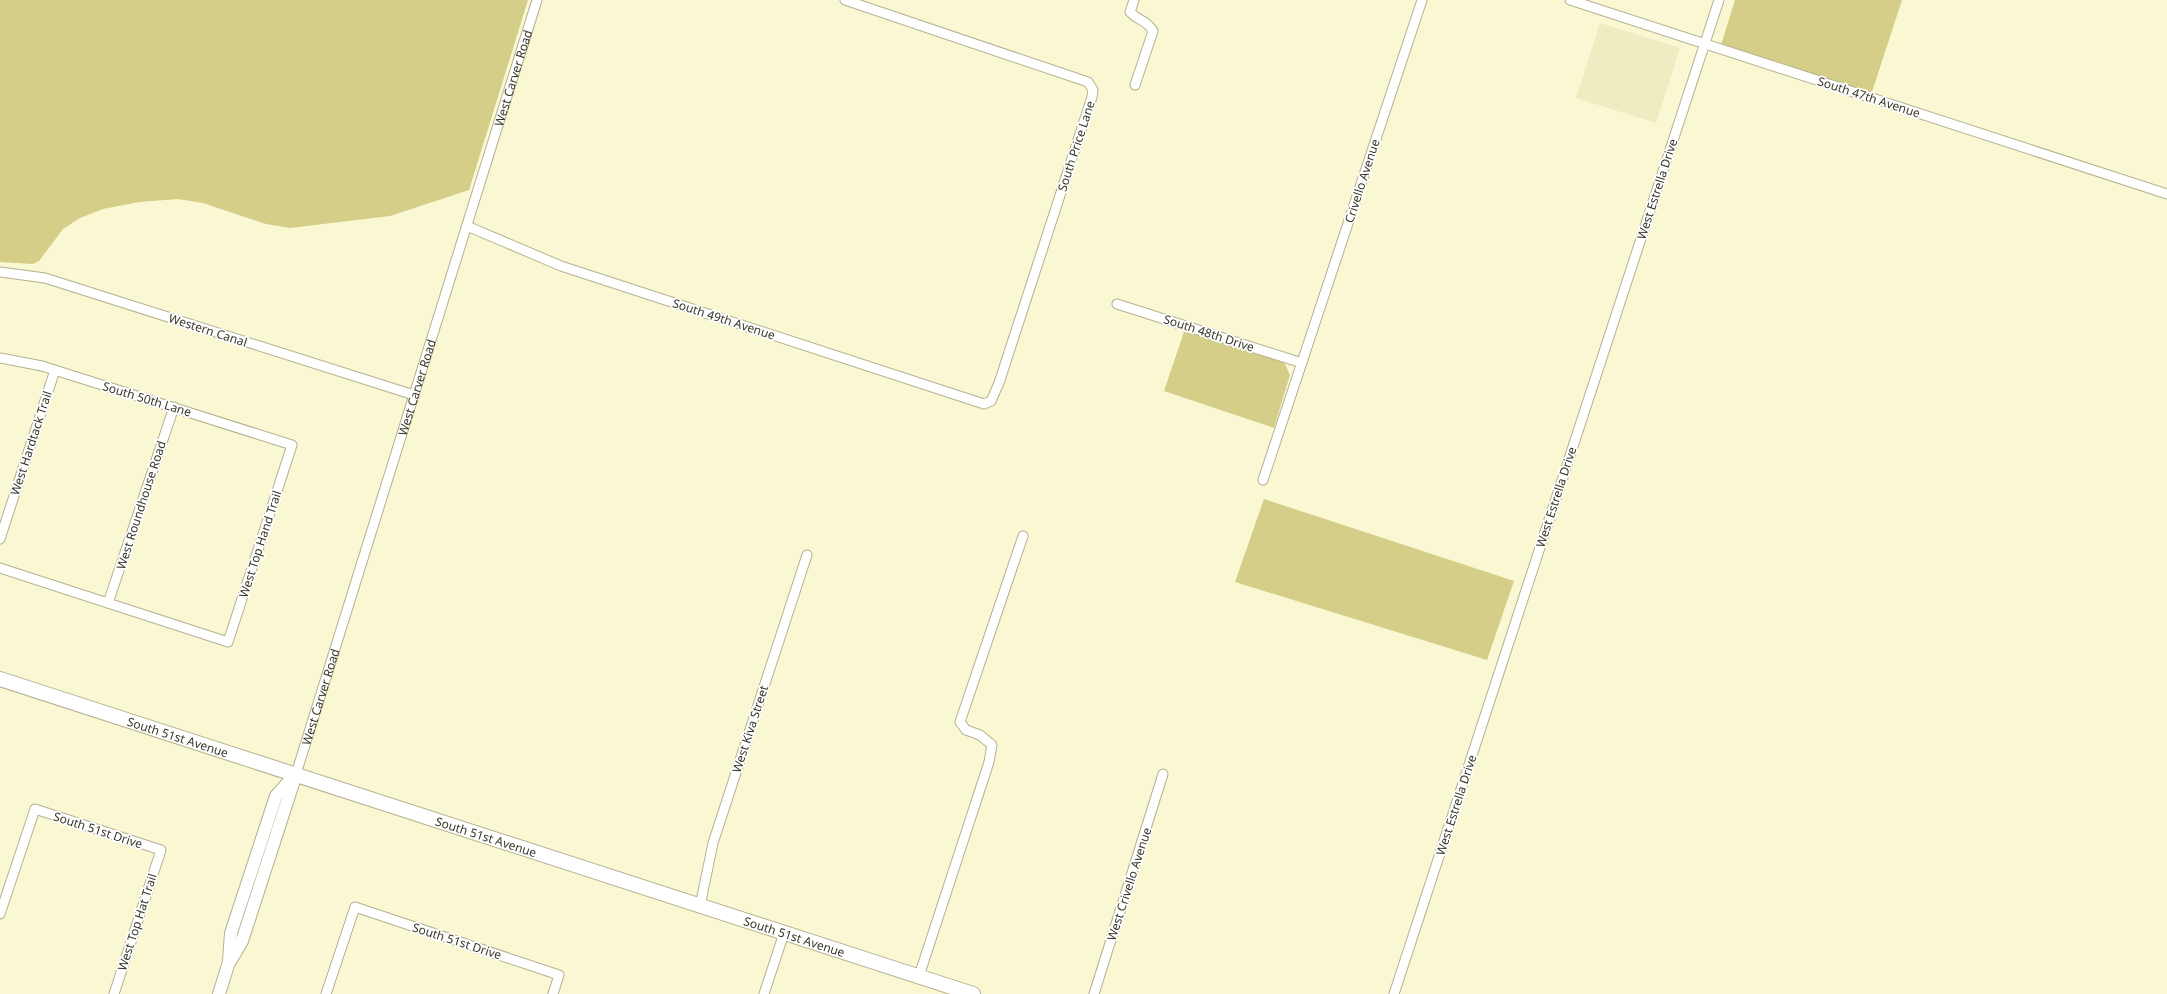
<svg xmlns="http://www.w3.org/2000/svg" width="2167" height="994" viewBox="0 0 2167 994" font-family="'Noto Sans',sans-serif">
<rect width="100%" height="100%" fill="#faf7d3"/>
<!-- built -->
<polygon fill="#efecc2" points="1600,23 1680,48 1656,123 1576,98"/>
<!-- green -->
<g fill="#d4ce88">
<polygon points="0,0 528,0 469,190 390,216 290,228 266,224 203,203 178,199 139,202 103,209 80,218 63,229 39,261 33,264 0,262"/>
<polygon points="1735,0 1902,0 1871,95 1721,45"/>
<polygon points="1185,329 1283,360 1290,375 1274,428 1164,391"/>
<polygon points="1264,499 1514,581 1487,660 1235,582"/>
</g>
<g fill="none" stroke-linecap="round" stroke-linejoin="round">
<defs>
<g id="street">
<path d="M1134 0 1130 12C1139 22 1145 18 1153 31L1135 85"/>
<polyline points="1570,0 2167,194"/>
<polyline points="467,226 561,266 984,404 991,401 999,383 1092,97 1093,90 1088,82 845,0"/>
<polyline points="0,272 45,278 414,395"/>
<polyline points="1117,304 1302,363"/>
<polyline points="0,358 42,366 292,445 228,642 0,568"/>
<polyline points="1263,480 1422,0"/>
<polyline points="0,539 55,370"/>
<polyline points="108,603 174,407"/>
<path id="s1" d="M296 774 537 0"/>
<polyline points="700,906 713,843 807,555"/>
<polyline points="0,914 35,809 161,850 114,994"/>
<polyline points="919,976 989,762 992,745 980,735 966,730 960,722 1023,536"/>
<polyline points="326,994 355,907 559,975 553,994"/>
<polyline points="764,994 784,933"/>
<polyline points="1094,994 1163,774"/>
<polyline points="1394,994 1719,0"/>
</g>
<g id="secondary">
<polyline points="229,961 231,933 276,796 294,776"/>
<polyline points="219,994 228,965 242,941 296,774"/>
</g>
<g id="primary">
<path id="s2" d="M0 679 973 994"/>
</g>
</defs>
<!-- street casing -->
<use href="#street" stroke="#b4b18f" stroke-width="11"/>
<!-- secondary casing -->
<use href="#secondary" stroke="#b4b18f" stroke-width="14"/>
<!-- primary casing -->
<use href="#primary" stroke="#b4b18f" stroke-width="16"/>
<!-- street -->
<use href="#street" stroke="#fff" stroke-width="9"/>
<!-- secondary -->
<use href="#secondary" stroke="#fff" stroke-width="12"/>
<!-- primary -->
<use href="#primary" stroke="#fff" stroke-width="14"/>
</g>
<g text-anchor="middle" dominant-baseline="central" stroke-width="3.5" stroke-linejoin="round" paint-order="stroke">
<!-- street labels -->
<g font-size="12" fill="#373628" stroke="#fff">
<text stroke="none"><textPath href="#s1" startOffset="729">West Carver Road</textPath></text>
<text transform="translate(1869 97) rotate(18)">South 47th Avenue</text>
<text transform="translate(1076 146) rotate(-72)">South Price Lane</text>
<text transform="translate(1362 181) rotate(-72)">Crivello Avenue</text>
<text transform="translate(1657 189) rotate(-72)">West Estrella Drive</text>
<text transform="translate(724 319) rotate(18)">South 49th Avenue</text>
<text transform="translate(208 330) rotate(18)">Western Canal</text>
<text transform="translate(1209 333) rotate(18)">South 48th Drive</text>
<text stroke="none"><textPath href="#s1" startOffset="405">West Carver Road</textPath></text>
<text transform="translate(147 399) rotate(17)">South 50th Lane</text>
<text transform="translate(31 443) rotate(-72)">West Hardtack Trail</text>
<text transform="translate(1556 497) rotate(-72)">West Estrella Drive</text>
<text transform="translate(141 505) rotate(-72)">West Roundhouse Road</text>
<text transform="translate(260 544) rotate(-72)">West Top Hand Trail</text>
<text stroke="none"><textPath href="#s1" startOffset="81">West Carver Road</textPath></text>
<text transform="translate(750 729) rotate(-72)">West Kiva Street</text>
<text stroke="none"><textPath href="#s2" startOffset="187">South 51st Avenue</textPath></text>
<text transform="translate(1456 805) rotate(-72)">West Estrella Drive</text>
<text transform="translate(98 830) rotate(18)">South 51st Drive</text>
<text stroke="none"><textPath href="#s2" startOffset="511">South 51st Avenue</textPath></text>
<text transform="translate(1129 884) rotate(-72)">West Crivello Avenue</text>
<text transform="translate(137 922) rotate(-72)">West Top Hat Trail</text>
<text stroke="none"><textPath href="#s2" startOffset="835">South 51st Avenue</textPath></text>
<text transform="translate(457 941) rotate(18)">South 51st Drive</text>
</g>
</g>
</svg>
